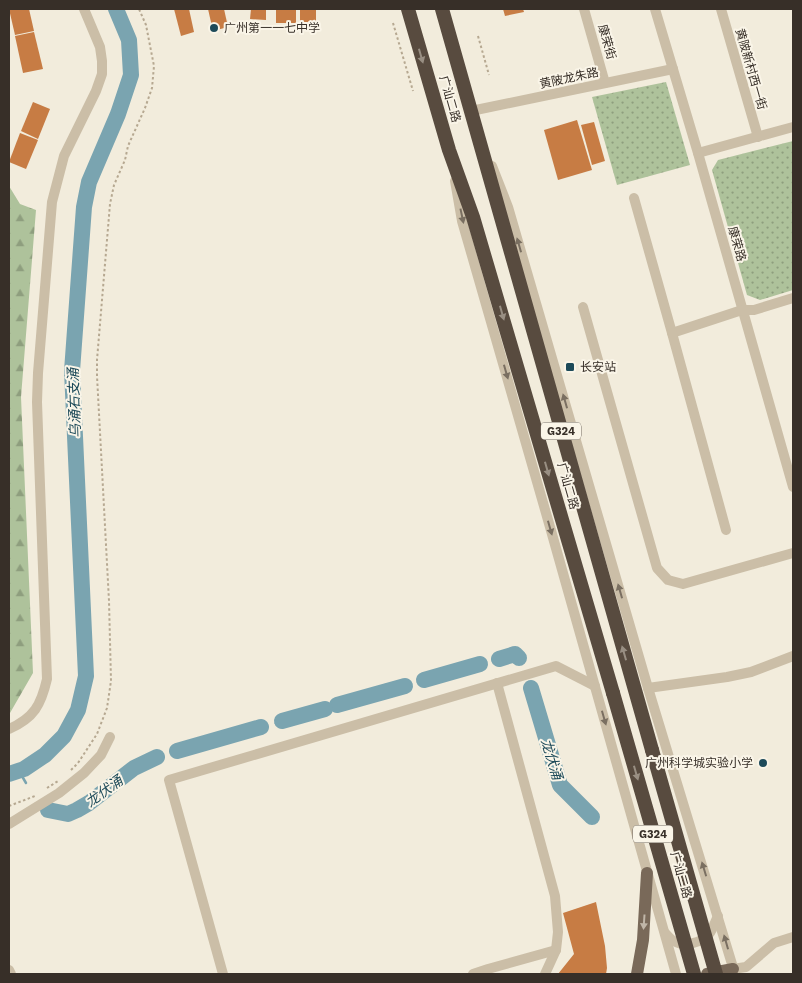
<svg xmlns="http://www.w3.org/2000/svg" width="802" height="983" viewBox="0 0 802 983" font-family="'Work Sans','Noto Sans SC',sans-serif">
<defs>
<pattern id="forest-firs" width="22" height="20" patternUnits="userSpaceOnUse" patternTransform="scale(1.25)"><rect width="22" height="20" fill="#aec29b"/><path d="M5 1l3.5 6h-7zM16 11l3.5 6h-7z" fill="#8e9e7e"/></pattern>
<pattern id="park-dots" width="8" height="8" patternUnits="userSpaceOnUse" patternTransform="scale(1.25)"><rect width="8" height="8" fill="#aec29b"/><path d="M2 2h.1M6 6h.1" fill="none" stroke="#8e9e7e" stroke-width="1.8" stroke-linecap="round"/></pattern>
</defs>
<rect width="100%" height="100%" fill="#f2ecdc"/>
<!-- forest -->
<polygon fill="url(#forest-firs)" points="9,186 20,204 36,210 21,397 33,673 10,713 9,713"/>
<!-- park -->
<g fill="url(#park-dots)">
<polygon points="666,82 690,165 617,185 592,97"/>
<polygon points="793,141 793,290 760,300 747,295 712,170 718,160"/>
</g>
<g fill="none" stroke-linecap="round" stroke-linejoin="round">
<!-- stream -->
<polyline stroke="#7aa4b0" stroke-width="2.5" points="19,771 26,783"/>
<!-- river -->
<g stroke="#7aa4b0" stroke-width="16">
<polyline points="499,659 515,654 519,658"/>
<polyline points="424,680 480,664"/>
<polyline points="531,688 560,785 592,817"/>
<polyline points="337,705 405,686"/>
<polyline points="282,721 325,709"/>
<polyline points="177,751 261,727"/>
<polyline points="9,774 24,769 45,755 64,736 78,710 86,676 72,371 84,207 89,182 118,114 131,75 129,40 116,9"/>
<polyline points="48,810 68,814 77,810 89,803 134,768 157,757"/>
</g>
</g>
<!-- building -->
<g fill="#c77c44">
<polygon points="9,9 29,9 34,31 15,35"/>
<polygon points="174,9 189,9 194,32 181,36"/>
<polygon points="208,9 224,9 228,27 213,31"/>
<polygon points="251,9 266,9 266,20 250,19"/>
<rect x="276" y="9" width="20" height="14"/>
<rect x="300" y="9" width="16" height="14"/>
<polygon points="503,9 523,9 524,12 505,16"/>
<polygon points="34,32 43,69 23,73 15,36"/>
<polygon points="33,102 50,109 38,139 21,131"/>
<polygon points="577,120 592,170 558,180 544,130"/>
<polygon points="594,122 605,161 592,165 581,125"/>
<polygon points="20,133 38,140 26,169 9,162"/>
<polygon points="596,902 605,946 607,968 606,974 558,974 574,954 563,913"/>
</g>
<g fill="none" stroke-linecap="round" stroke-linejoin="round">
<!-- path -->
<g stroke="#b6a891" stroke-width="2" stroke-dasharray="2.5 2.5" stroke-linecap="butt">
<polyline points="393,23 413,91"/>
<polyline points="478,36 489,75"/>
<polyline points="71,770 78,763 97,734 107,708 111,681 109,601 97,376 97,360 110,204 114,185 125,160 128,146 145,108 152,88 154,66 146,25 139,9"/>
<polyline points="47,788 58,781"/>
<polyline points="9,806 35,796"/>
</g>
<!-- minor -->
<g stroke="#cbbea7" stroke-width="10">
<polyline points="584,9 605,83"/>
<polyline points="655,9 698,153 793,487"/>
<polyline points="721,9 758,137"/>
<polyline points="473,118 471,111 673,69"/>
<polyline points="698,153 793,127"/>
<polyline points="492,166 508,207 648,688 735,974"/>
<polyline points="455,181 462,221 550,527 676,974"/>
<polyline points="634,198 672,333 742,310 754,310 793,298"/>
<polyline points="583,307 657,568 668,580 683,584 793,553"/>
<polyline points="672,333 726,530"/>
<polyline points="497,683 555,896 558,932 556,950 545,974"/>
<polyline points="648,688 727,677 751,672 793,656"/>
<path d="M9 729C34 718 41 705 47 679L37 402 38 373 52 202 64 156 96 91 102 74V61L100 47 84 9"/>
<polyline points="9,824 59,793 84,773 101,755 110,737"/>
<path d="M665 933C668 936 671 940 674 941 685 947 701 943 709 934 713 929 715 922 718 916"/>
<polyline points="733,969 746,967 774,943 793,937"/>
<polyline points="9,970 11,974"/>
<polyline points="223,974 169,780 556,666 595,686"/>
<polyline points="473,974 488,969 556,950"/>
</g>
<!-- major -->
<g stroke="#796959" stroke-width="12">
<polyline points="637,974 643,940 647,873"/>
<polyline points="707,974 733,969"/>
</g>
<!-- highway -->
<g stroke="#584b3f" stroke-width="14">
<polyline points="408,9 449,150 473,217 613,693"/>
<polyline points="442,9 652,750"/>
</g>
<!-- highway-bridge -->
<g stroke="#584b3f" stroke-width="14">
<polyline points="613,693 694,974"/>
<polyline points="652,750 716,974"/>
</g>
</g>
<!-- one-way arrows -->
<defs><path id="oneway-solid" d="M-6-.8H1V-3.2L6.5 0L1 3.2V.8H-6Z" transform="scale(1.25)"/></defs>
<g fill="#998f83">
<use href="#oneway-solid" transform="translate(421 56) rotate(74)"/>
<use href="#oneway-solid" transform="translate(502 313) rotate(74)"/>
<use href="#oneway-solid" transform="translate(547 469) rotate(74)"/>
<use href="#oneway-solid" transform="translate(624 653) rotate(-106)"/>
<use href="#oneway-solid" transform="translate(636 773) rotate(74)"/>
</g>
<g fill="#7a6f61">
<use href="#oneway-solid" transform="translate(462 216) rotate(78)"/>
<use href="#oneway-solid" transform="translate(519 245) rotate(-106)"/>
<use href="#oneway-solid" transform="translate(506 372) rotate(74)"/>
<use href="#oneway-solid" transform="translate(565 401) rotate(-106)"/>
<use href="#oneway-solid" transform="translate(550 528) rotate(74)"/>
<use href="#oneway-solid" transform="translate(620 591) rotate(-106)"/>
<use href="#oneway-solid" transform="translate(604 718) rotate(74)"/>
<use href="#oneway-solid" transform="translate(704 869) rotate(-107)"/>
<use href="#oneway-solid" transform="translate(726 942) rotate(-106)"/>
</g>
<use fill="#c0b6a8" href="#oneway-solid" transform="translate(644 922) rotate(94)"/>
<!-- markers -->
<g fill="#1d4a59" stroke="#faf5e8" stroke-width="2">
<circle cx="214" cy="28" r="5"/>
<rect x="565" y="362" width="10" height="10" rx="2.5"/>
<circle cx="763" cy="763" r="5"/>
</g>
<g text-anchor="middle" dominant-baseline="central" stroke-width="4" stroke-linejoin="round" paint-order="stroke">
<!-- shield labels -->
<g fill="#faf5e8" stroke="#726a62" stroke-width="1">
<rect x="541" y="422.5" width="40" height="17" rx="4"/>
<rect x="633" y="825.5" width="40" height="17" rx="4"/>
</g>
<g font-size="11" font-weight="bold" fill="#372f28">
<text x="561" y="431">G324</text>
<text x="653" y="834">G324</text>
</g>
<!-- poi labels -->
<g font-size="12" fill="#372f28" stroke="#faf5e8" text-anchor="start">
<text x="224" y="28">广州第一一七中学</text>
<text x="580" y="367">长安站</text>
<text x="753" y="763" text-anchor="end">广州科学城实验小学</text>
</g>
<!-- street labels -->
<g font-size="12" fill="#372f28" stroke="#faf5e8">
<text transform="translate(607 42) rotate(74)">康荣街</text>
<text transform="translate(751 69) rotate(74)">黄陂新村西一街</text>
<text transform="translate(569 78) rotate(-12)">黄陂龙朱路</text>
<text transform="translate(450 99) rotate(74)">广汕二路</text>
<text transform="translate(737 244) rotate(74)">康荣路</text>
<text transform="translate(568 486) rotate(74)">广汕二路</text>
<text transform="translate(681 875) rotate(74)">广汕二路</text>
</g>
<!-- water labels -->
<g font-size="14" font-style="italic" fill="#1d4a59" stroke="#faf5e8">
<text transform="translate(74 403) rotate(-92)">乌涌右支涌</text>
<text transform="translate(552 759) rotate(73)">龙伏涌</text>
<text transform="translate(104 791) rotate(-36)">龙伏涌</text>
</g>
</g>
<!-- border -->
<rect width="802" height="983" fill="none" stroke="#372f28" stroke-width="20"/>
</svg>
